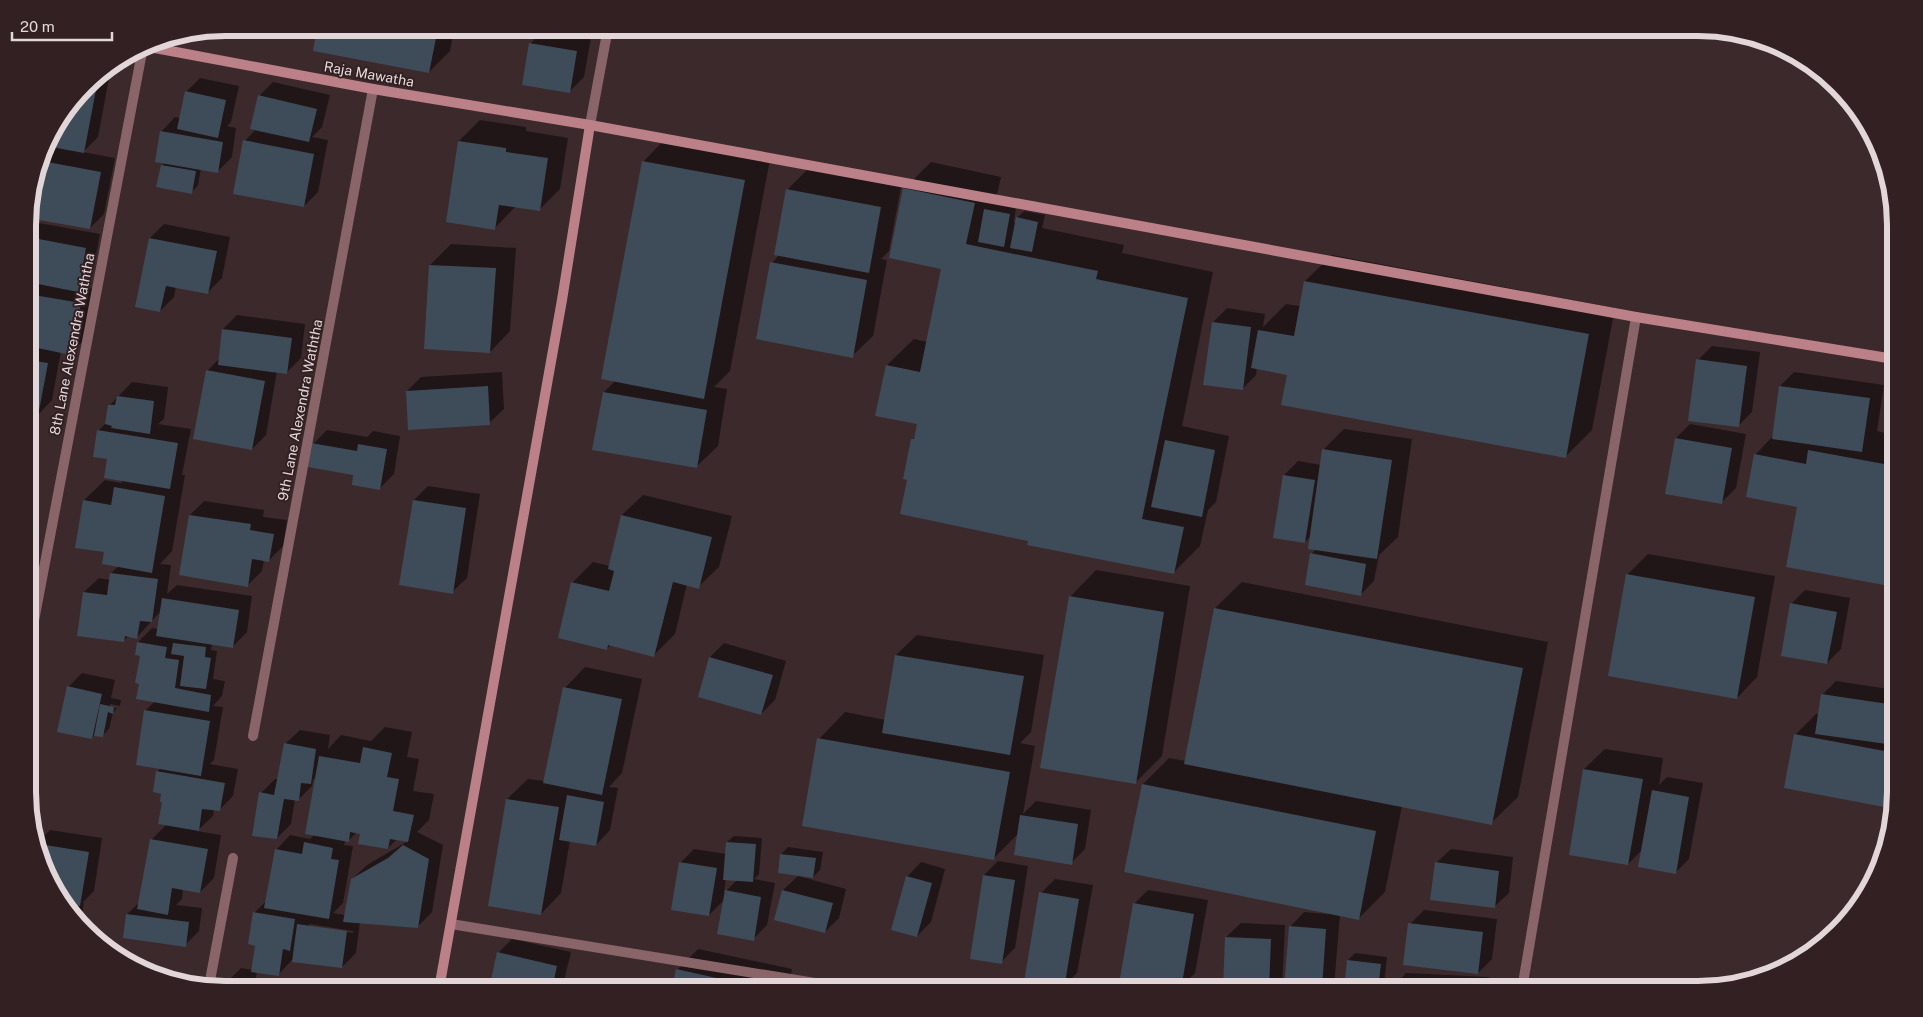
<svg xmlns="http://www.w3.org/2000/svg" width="1923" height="1017" viewBox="0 0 1923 1017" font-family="'Public Sans',sans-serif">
<rect width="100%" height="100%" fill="#3c292c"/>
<!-- shadow -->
<g fill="#0007" fill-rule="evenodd">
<polygon points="319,28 454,28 450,51 429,72 314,50"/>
<polygon points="544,30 591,37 584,77 570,91 530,44"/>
<polygon points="111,67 98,137 83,152 115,158 104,214 90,228 28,217 45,148 48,145 46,144 48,137 95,77"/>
<polygon points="200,78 239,86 231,122 227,126 236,128 232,157 218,171 201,168 198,185 192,192 162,165 165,162 161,132 175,117 180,118 186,92"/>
<polygon points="273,82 330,95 322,127 312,137 328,140 318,192 304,206 245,141 256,129 259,96"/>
<polygon points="480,120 526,127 526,131 568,138 560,189 539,210 516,206 495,228 448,221 459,141"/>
<polygon points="669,135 771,154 730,371 714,387 727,389 718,446 697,466 604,392 615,381 643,162"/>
<polygon points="931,162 1001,177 995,203 1016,207 1014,222 1016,223 1017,218 1024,211 1045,215 1042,228 1124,245 1122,253 1213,272 1182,426 1229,436 1216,502 1208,510 1200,546 1174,572 1029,540 912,440 916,436 918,423 887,365 914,339 928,342 943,268 904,189"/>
<polygon points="808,169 901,187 889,251 881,259 887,260 873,336 852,356 772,263 779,255 787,190"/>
<polygon points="28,221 100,234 92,276 81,287 94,289 85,339 71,353 61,351 52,400 38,415 28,413"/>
<polygon points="164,224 230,237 222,278 208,292 176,286 174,297 160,311 137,306 150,238"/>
<polygon points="451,244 516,248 510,331 490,352 430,265"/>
<polygon points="1332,255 1615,308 1592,430 1565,457 1289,374 1257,367 1256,375 1242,389 1205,384 1213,322 1227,308 1265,314 1263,327 1286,304 1300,306 1305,281"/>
<polygon points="237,315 305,324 301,358 287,372 277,371 266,435 252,449 207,371 220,358 223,329"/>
<polygon points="1712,346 1760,352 1752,412 1738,426 1698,360"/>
<polygon points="502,372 504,409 489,423 407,391 421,377"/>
<polygon points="1794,372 1884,385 1877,431 1894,435 1895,586 1798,506 1755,455 1773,436 1780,386"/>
<polygon points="132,382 168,387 164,419 158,424 191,429 182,475 185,475 172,551 160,564 171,565 167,594 177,585 252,596 247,632 233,646 212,643 211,650 217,651 213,679 225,681 222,696 213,706 223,707 214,760 210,764 238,769 233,796 219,810 214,809 213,816 197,831 221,835 214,878 200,892 183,889 182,899 176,905 202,908 199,931 185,945 127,914 140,902 151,840 166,825 163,793 157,772 161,768 145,711 155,701 140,683 142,655 138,642 152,628 158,629 161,611 137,637 128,636 123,641 79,635 84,592 99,578 110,580 111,573 119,566 105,551 84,500 105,480 121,483 124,480 109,458 98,431 107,422 110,405"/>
<polygon points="1690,424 1746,434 1736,488 1722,502 1676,438"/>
<polygon points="1344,429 1412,439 1398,537 1379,555 1374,581 1360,595 1311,554 1316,549 1311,536 1305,542 1284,475 1298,461 1321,465 1323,450"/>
<polygon points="327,430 367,437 373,431 400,436 394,474 380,488 355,474 313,444"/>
<polygon points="28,457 37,458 29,501"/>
<polygon points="428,486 480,494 467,578 452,592 414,500"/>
<polygon points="643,495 732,516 719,567 698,587 687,584 675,634 654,655 611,644 607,649 572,583 593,562 610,566 622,515"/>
<polygon points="204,501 264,510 263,517 287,520 283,546 269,560 264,560 262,571 248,585 190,515"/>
<polygon points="1648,554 1775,576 1757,677 1737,698 1627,575"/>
<polygon points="1096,570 1190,586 1162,756 1135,783 1070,597"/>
<polygon points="1242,582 1548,642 1518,797 1491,823 1402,806 1385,892 1358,919 1340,915 1334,987 1332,989 1285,989 1290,927 1304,912 1328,914 1328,912 1143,784 1169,758 1186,761 1215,608"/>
<polygon points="1805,590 1850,598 1841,649 1827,663 1791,604"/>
<polygon points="917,635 1044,655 1031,732 1020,743 1035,746 1023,814 1036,801 1091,810 1085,849 1071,863 1019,833 994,858 819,739 845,712 886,720 896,655"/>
<polygon points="724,643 786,661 775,700 761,714 699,696 710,657"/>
<polygon points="585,667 642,679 622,773 609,787 618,788 610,830 596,845 570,840 561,893 541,914 507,799 528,779 545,781 565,688"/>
<polygon points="82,673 115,680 111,698 121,700 120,706 110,704 110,707 117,708 113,713 109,729 102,736 95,734 92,738 68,687"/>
<polygon points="1836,681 1895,690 1895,792 1883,806 1795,735 1816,714 1819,714 1822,695"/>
<path d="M385 727 412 732 407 757 419 759 413 791 434 794 429 820 417 832 443 845 432 912 417 927 360 922 356 953 342 967 292 960 278 975 257 971 254 989H224L227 982 241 968 253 970 257 945 254 913 267 900 276 850 290 835 310 839 314 835 316 777 313 780 312 786 298 800 295 799 291 824 277 838 261 793 275 779H278L285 744 300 730 330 735 328 749 341 735 371 741ZM357 832 388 848 397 839 408 841 367 865 352 879 345 915 333 913 343 903 353 846 344 845 345 841H348ZM309 924 353 931V933L309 927Z"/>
<polygon points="1605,749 1663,758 1659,785 1667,777 1703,783 1689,859 1675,873 1643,849 1628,864 1584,769"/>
<polygon points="50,830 102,838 94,891 82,903 84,903 80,923 61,902 38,842"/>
<path d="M734 836 762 838 759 874 754 879 775 883 767 925 753 939 725 899 709 915 680 863 694 849 726 854 727 842ZM726 879 737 880 724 893Z"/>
<polygon points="788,847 823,852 820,870 813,877 781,854"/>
<polygon points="1451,849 1513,857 1509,893 1494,907 1436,863"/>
<polygon points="998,861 1028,866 1015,948 1001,962 984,875"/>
<polygon points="921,862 945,869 931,922 917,936 907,877"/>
<polygon points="798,876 846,889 839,918 825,932 783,890"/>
<polygon points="1055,879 1093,885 1077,973 1063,987 1041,893"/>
<polygon points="1148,890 1208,900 1195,973 1181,987 1134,904"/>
<polygon points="1424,910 1497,919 1492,959 1478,973 1410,924"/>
<polygon points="1241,923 1285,925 1282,989 1224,989 1226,937"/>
<polygon points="512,939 571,952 562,989 490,989 498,953"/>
<polygon points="698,949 792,969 788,989 673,989 677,970"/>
<polygon points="1355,953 1387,957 1384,984 1379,989 1345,988 1348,960"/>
<polygon points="1406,973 1489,977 1488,989 1392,989"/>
<polygon points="288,980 332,988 332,989 279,989"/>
</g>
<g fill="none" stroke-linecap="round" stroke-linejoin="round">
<!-- stream -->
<polyline stroke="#3c0314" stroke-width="10" points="639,29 656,32 657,28"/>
</g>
<!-- building -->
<g fill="#3e4c59">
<polygon points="317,28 438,28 429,73 313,51"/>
<polygon points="529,43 577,51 570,93 522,85"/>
<polygon points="99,74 84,153 46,146 48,137 95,77"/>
<polygon points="185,91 226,100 218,138 177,129"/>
<polygon points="258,95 317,109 309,142 250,129"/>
<polygon points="160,131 223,142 218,173 155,162"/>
<polygon points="243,140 314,154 304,207 233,194"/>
<polygon points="458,141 506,148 506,152 548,158 540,211 499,205 495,230 446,222"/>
<polygon points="42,161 101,172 90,229 28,218 28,212"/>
<polygon points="642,161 745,180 704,399 601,379"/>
<polygon points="161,165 196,171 192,194 156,187"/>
<polygon points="903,188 975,203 966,244 1098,271 1096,279 1188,298 1142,519 1184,527 1174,574 1027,545 1028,541 900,514 907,480 903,479 911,439 914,439 917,424 875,416 886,365 920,372 941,269 889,258"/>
<polygon points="786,189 881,207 869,273 774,255"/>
<polygon points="984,209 1010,214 1004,247 978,242"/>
<polygon points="1016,217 1038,222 1032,252 1010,248"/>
<polygon points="28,237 86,248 78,292 28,282"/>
<polygon points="149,238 217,251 208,294 166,286 160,312 135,307"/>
<polygon points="770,262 867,280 853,358 756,339"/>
<polygon points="429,265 496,268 490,353 424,349"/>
<polygon points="1304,281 1589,334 1566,458 1281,405 1287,375 1251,368 1258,330 1294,336"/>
<polygon points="28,294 81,303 71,355 28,346"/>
<polygon points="1212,322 1251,327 1243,390 1203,385"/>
<polygon points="222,329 292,338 287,374 218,365"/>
<polygon points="1696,359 1747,366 1739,427 1688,421"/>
<polygon points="28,360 48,363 38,416 28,414"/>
<polygon points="206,370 265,381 252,450 193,439"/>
<polygon points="488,386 490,425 408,430 406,391"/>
<polygon points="1779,386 1870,398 1862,452 1772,439"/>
<polygon points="603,392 707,410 697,468 592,450"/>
<polygon points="117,396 154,401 150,434 111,428 112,426 105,424 108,405 115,405"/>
<polygon points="97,430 178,443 170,489 104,478 107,459 93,457"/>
<polygon points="1675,438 1732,448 1722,504 1665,494"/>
<polygon points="1165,440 1215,450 1202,517 1151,507"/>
<polygon points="311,443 357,451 358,444 387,449 380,490 352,485 353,475 308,467"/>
<polygon points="1322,449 1392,460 1377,559 1308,549"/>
<polygon points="1808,450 1895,466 1895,587 1786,567 1797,507 1746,497 1754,454 1806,464"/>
<polygon points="1283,475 1315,480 1305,543 1273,538"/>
<polygon points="114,487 165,496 152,573 102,564 104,552 75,548 83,500 111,505"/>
<polygon points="413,500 466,508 453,594 399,585"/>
<polygon points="189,515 251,524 250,530 274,534 269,562 252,559 248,587 179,575"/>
<polygon points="621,515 712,537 699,589 673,582 654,657 608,645 607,650 558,638 571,582 609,591 614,571 608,569"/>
<polygon points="1310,553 1366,564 1361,596 1305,585"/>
<polygon points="110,573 158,579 152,622 140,621 137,639 125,636 124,642 77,636 83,592 107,595"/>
<polygon points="1626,574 1755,597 1737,699 1608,676"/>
<polygon points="1069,596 1164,612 1136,784 1040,768"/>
<polygon points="162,598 239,610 233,648 156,636"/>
<polygon points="1790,603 1837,612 1827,664 1781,656"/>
<polygon points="1214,608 1523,668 1492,825 1184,764"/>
<polygon points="137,642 167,647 165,658 179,660 175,688 211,695 209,712 136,699 139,684 135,683 140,656 135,655"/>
<polygon points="173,643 206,647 205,657 211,658 206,689 180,686 184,656 171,654"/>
<polygon points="895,655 1024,676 1010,755 882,733"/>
<polygon points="709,657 773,675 761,715 698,697"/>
<polygon points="67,686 102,694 92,739 57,732"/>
<polygon points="563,687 622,699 602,795 543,783"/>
<polygon points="1821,694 1895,705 1894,745 1815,734"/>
<polygon points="100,704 114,707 113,714 108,712 103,737 94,736"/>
<polygon points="144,710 210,721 201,776 136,765"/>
<polygon points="1794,734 1895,753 1884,807 1784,788"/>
<polygon points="817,738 1010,772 994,860 802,826"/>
<polygon points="284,743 316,749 311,784 301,783 299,801 284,799 277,839 252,836 259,792 274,795"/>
<polygon points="363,747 392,753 387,777 399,779 393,811 414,815 408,842 390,839 388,849 358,844 360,834 350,832 349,842 305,834 319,756 360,763"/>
<polygon points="1583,769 1643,779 1628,865 1569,855"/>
<polygon points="156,771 225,783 220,811 202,809 199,831 158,824 162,802 160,802 161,794 153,792"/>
<polygon points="1142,784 1376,831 1359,920 1124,872"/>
<polygon points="1652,790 1689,797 1676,874 1638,867"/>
<polygon points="567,795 604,802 596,846 559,840"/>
<polygon points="506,799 559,807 541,915 488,906"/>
<polygon points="1020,815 1078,824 1072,865 1014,855"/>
<polygon points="150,839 208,849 200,893 172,888 168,915 137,909"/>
<polygon points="304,842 333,848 331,859 339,860 329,919 264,908 275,849 302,854"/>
<polygon points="726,842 756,844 753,882 723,880"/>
<polygon points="39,844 89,852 80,906 61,902"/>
<polygon points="403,845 429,859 418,928 343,922 351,879 388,858"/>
<polygon points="780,854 816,858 813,878 778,873"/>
<polygon points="679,862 717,868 709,916 671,910"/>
<polygon points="1435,862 1499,871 1495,908 1430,900"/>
<polygon points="983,875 1015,880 1002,964 970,959"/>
<polygon points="906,876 932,883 917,937 891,930"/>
<polygon points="725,890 761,897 754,941 717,934"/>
<polygon points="782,890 833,903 825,933 774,920"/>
<polygon points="1039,892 1079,899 1064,989 1024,982"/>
<polygon points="1133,903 1194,914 1181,989 1120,978"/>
<polygon points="66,908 78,910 76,919"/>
<polygon points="253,912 295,919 290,951 283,949 279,976 251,972 255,946 248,944"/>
<polygon points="126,914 189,922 186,947 123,938"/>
<polygon points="1408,923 1483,932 1478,974 1403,965"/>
<polygon points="297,924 347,931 342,968 292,962"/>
<polygon points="1289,926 1326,929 1322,989 1284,989"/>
<polygon points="1225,937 1271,939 1269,989 1223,989"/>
<polygon points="497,952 557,966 552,989 489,989"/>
<polygon points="1347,960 1381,964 1378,989 1344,989"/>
<polygon points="676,969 766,989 672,989"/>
<polygon points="226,982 244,984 243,989 225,989"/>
<polygon points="1391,987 1413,988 1413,989 1391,989"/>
</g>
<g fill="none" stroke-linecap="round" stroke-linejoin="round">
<!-- street -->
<g stroke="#896468" stroke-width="10">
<polyline points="590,125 608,28"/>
<polyline points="29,647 143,47"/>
<polyline points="253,736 373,89"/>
<polyline points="451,924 852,989"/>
<polyline points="209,986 233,858"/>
<polyline points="1522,989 1636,317"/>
</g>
<!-- secondary -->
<g stroke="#bb8088" stroke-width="10">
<polyline points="144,46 373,89 590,125 1636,317 1894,359"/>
<polyline points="439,989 562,300 590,125"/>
</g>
</g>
<g text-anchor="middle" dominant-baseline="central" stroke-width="4" stroke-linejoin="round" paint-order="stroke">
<!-- street labels -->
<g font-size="14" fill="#e3d6d8" stroke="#322022">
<text transform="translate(369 74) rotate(10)">Raja Mawatha</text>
<text transform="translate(72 344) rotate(-79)">8th Lane Alexendra Waththa</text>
<text transform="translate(300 410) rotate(-79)">9th Lane Alexendra Waththa</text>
</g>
</g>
<!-- crop -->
<path d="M0 0H1923V1017H0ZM225 36H1698A189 189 0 0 1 1887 225V792A189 189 0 0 1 1698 981H225A189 189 0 0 1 36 792V225A189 189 0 0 1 225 36Z" fill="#322022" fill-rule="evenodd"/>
<path fill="none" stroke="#e3d6d8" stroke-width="6" d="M225 36H1698A189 189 0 0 1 1887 225V792A189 189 0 0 1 1698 981H225A189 189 0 0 1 36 792V225A189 189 0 0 1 225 36Z"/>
<!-- scale -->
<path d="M12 32v8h100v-8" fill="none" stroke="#e3d6d8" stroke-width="2.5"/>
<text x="20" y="32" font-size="15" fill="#e3d6d8" stroke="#322022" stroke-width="4" paint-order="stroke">20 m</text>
</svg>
